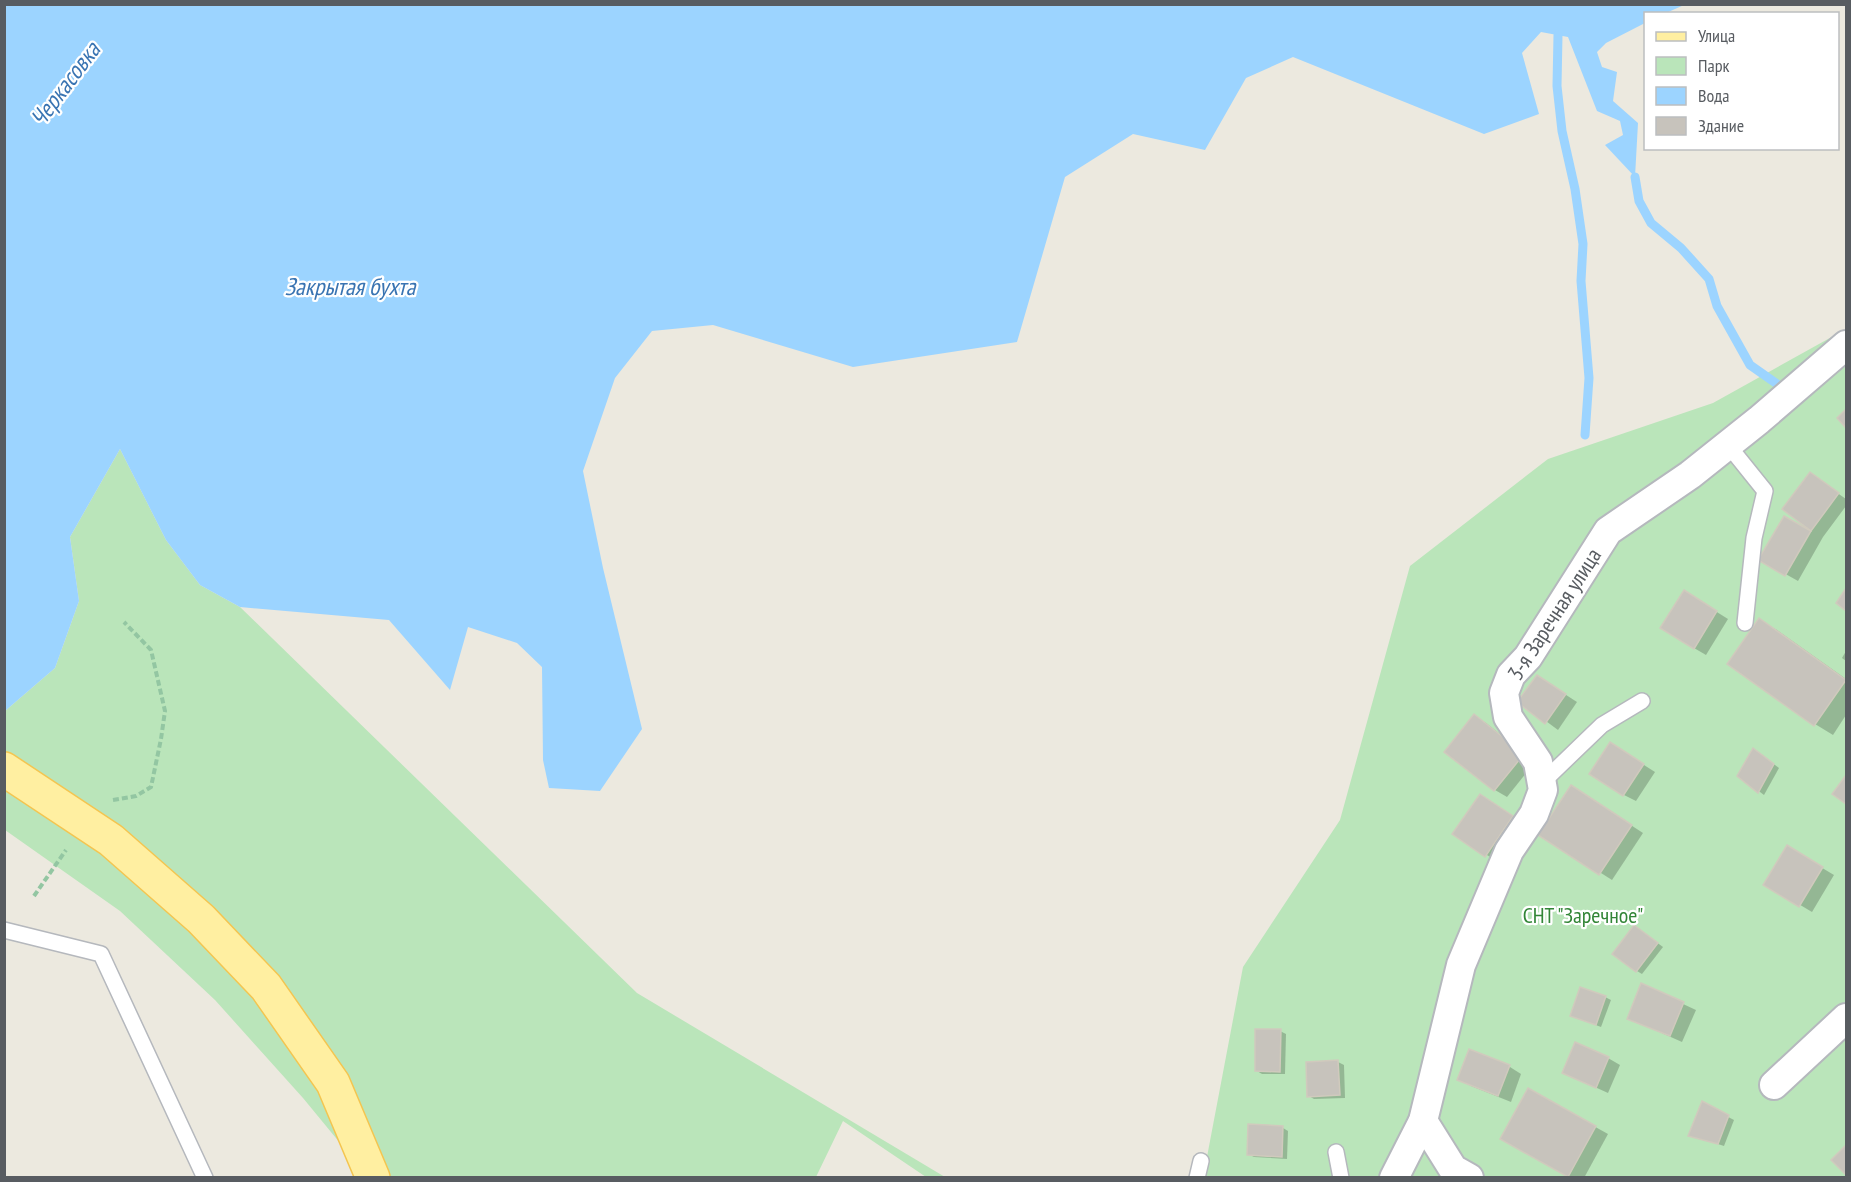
<svg xmlns="http://www.w3.org/2000/svg" width="1851" height="1182" viewBox="0 0 1851 1182" font-family="'PT Sans Narrow',sans-serif">
<rect width="100%" height="100%" fill="#ece9df"/>
<!-- green -->
<g fill="#bae5ba">
<polygon points="1846,329 1846,1177 1203,1178 1243,967 1340,820 1410,566 1548,459 1713,403"/>
<polygon points="120,449 166,540 200,585 240,607 637,993 945,1177 926,1177 843,1121 816,1177 368,1177 303,1098 215,1000 120,911 5,830 5,711 55,668 79,601 70,537"/>
</g>
<!-- water -->
<polygon fill="#9cd4ff" points="5,4 1684,4 1684,5 1666,13 1646,14 1645,23 1606,43 1597,52 1602,67 1617,72 1613,101 1638,123 1635,177 1605,145 1623,135 1620,121 1597,111 1568,37 1541,32 1522,53 1539,114 1484,134 1293,57 1246,78 1205,150 1133,134 1065,177 1017,342 853,367 713,325 652,331 615,378 583,471 603,568 642,729 600,791 549,788 543,760 542,667 517,643 468,627 450,690 389,620 240,607 200,585 166,540 120,449 70,537 79,601 55,668 5,711"/>
<!-- shadow -->
<g fill="#0003">
<polygon points="1810,474 1846,499 1846,506 1823,537 1798,581 1761,560 1785,518 1811,532 1812,530 1784,509"/>
<polygon points="1696,599 1728,619 1706,655 1694,648"/>
<polygon points="1759,620 1777,630 1846,679 1846,715 1833,735 1815,724"/>
<polygon points="1846,651 1846,661 1842,658"/>
<polygon points="1549,684 1577,702 1558,730 1519,701"/>
<polygon points="1474,716 1486,723 1535,762 1507,797 1495,790 1446,752"/>
<polygon points="1622,751 1655,772 1636,801 1624,795"/>
<polygon points="1759,753 1779,768 1764,795 1739,776"/>
<polygon points="1583,794 1643,833 1612,880 1541,835"/>
<polygon points="1492,802 1524,824 1498,862 1454,834"/>
<polygon points="1787,847 1834,875 1812,912 1765,884"/>
<polygon points="1640,930 1663,947 1642,974 1637,971"/>
<polygon points="1642,985 1696,1010 1682,1042 1628,1018"/>
<polygon points="1605,997 1611,1000 1601,1027 1577,1018"/>
<polygon points="1280,1031 1286,1034 1285,1074 1262,1074 1257,1071"/>
<polygon points="1470,1051 1510,1067 1521,1074 1511,1102 1471,1086 1459,1079"/>
<polygon points="1608,1058 1620,1065 1608,1093 1564,1073"/>
<polygon points="1338,1062 1344,1065 1345,1098 1314,1099 1309,1096"/>
<polygon points="1529,1090 1608,1134 1584,1178 1571,1178 1502,1138"/>
<polygon points="1703,1104 1734,1120 1724,1146 1690,1135"/>
<polygon points="1283,1128 1288,1131 1287,1159 1254,1157 1248,1154"/>
</g>
<g fill="none" stroke-linecap="round" stroke-linejoin="round">
<!-- stream -->
<g stroke="#9cd4ff" stroke-width="9">
<polyline points="1558,35 1557,86 1562,131 1575,189 1583,244 1581,281 1589,378 1585,435"/>
<polyline points="1635,177 1639,201 1651,223 1681,248 1709,279 1717,306 1750,365 1787,391"/>
</g>
</g>
<!-- building -->
<g fill="#c7c3bc" stroke="#d0cabd" stroke-width="1.5">
<polygon points="1846,409 1846,428 1837,418"/>
<polygon points="1810,472 1839,493 1811,531 1782,509"/>
<polygon points="1784,516 1811,531 1785,576 1758,560"/>
<polygon points="1846,588 1846,611 1836,603"/>
<polygon points="1684,590 1717,611 1694,649 1660,628"/>
<polygon points="1759,618 1846,680 1814,726 1727,664"/>
<polygon points="1537,675 1566,694 1545,724 1517,702"/>
<polygon points="1474,714 1524,754 1494,791 1444,752"/>
<polygon points="1610,742 1644,764 1623,796 1589,774"/>
<polygon points="1753,748 1774,764 1758,793 1737,776"/>
<polygon points="1846,775 1846,804 1832,794"/>
<polygon points="1571,785 1632,825 1599,875 1538,835"/>
<polygon points="1480,794 1513,816 1485,857 1452,834"/>
<polygon points="1787,845 1823,867 1799,907 1763,885"/>
<polygon points="1634,925 1658,943 1636,972 1612,954"/>
<polygon points="1641,983 1684,1002 1670,1036 1627,1019"/>
<polygon points="1580,987 1606,996 1596,1025 1570,1016"/>
<polygon points="1255,1029 1281,1029 1280,1072 1255,1071"/>
<polygon points="1575,1042 1609,1057 1596,1088 1562,1073"/>
<polygon points="1469,1049 1510,1065 1498,1096 1457,1080"/>
<polygon points="1338,1060 1340,1095 1307,1097 1306,1062"/>
<polygon points="1528,1088 1596,1126 1568,1177 1500,1139"/>
<polygon points="1702,1101 1729,1115 1718,1144 1688,1136"/>
<polygon points="1248,1124 1283,1126 1282,1157 1247,1155"/>
<polygon points="1846,1145 1846,1175 1831,1160"/>
</g>
<g fill="none" stroke-linecap="round" stroke-linejoin="round">
<defs>
<g id="lane">
<polyline points="1728,445 1765,491 1754,538 1745,623"/>
<polyline points="1544,786 1548,777 1602,725 1642,701"/>
<polyline points="4,930 101,954 205,1178"/>
<polyline points="1336,1152 1341,1178"/>
<polyline points="1197,1178 1201,1161"/>
</g>
<g id="street">
<polyline points="1774,1085 1846,1018"/>
<polyline points="1423,1121 1453,1169 1469,1178"/>
<polyline points="1394,1178 1423,1121 1461,965 1509,851 1534,814 1543,790 1538,762 1508,717 1504,693 1511,675 1528,657 1608,531 1690,475 1759,420 1846,345"/>
</g>
<polyline id="primary" points="4,769 111,840 201,919 266,987 333,1083 373,1178"/>
</defs>
<!-- lane casing -->
<use href="#lane" stroke="#b5b8bd" stroke-width="18"/>
<!-- street casing -->
<use href="#street" stroke="#b5b8bd" stroke-width="32"/>
<!-- primary casing -->
<use href="#primary" stroke="#f4c550" stroke-width="36"/>
<!-- path -->
<g stroke="#93c6a2" stroke-width="4" stroke-dasharray="6 3" stroke-linecap="butt">
<polyline points="113,800 136,796 151,787 161,739 165,711 151,650 124,622"/>
<polyline points="34,896 66,850"/>
</g>
<!-- lane -->
<use href="#lane" stroke="#fff" stroke-width="15"/>
<!-- street -->
<use href="#street" stroke="#fff" stroke-width="28"/>
<!-- primary -->
<use href="#primary" stroke="#ffefa1" stroke-width="33"/>
</g>
<g text-anchor="middle" dominant-baseline="central" stroke-width="4.5" stroke-linejoin="round" paint-order="stroke">
<!-- street labels -->
<g font-size="22" fill="#585c61" stroke="#fff">
<text transform="translate(1554 614) rotate(-57)">3-я Заречная улица</text>
</g>
<!-- park labels -->
<g font-size="22" fill="#328536" stroke="#fff">
<text x="1583" y="915">СНТ "Заречное"</text>
</g>
<!-- water labels -->
<g font-size="24" font-style="italic" fill="#3974b2" stroke="#fff">
<text transform="translate(65 84) rotate(-53)">Черкасовка</text>
<text x="350" y="286">Закрытая бухта</text>
</g>
</g>
<!-- border -->
<rect width="1851" height="1182" fill="none" stroke="#585c61" stroke-width="12"/>
<!-- legend -->
<rect x="1644" y="12" width="195" height="138" fill="#ffffff" stroke="#bcbec0" stroke-width="1.5"/>
<rect x="1656" y="32" width="30" height="9" fill="#ffefa1" stroke="#bcbec0" stroke-width="1.5"/>
<text x="1698" y="42" font-size="18" fill="#585c61">Улица</text>
<rect x="1656" y="57" width="30" height="18" fill="#bae5ba" stroke="#bcbec0" stroke-width="1.5"/>
<text x="1698" y="72" font-size="18" fill="#585c61">Парк</text>
<rect x="1656" y="87" width="30" height="18" fill="#9cd4ff" stroke="#bcbec0" stroke-width="1.5"/>
<text x="1698" y="102" font-size="18" fill="#585c61">Вода</text>
<rect x="1656" y="117" width="30" height="18" fill="#c7c3bc" stroke="#bcbec0" stroke-width="1.5"/>
<text x="1698" y="132" font-size="18" fill="#585c61">Здание</text>
</svg>
